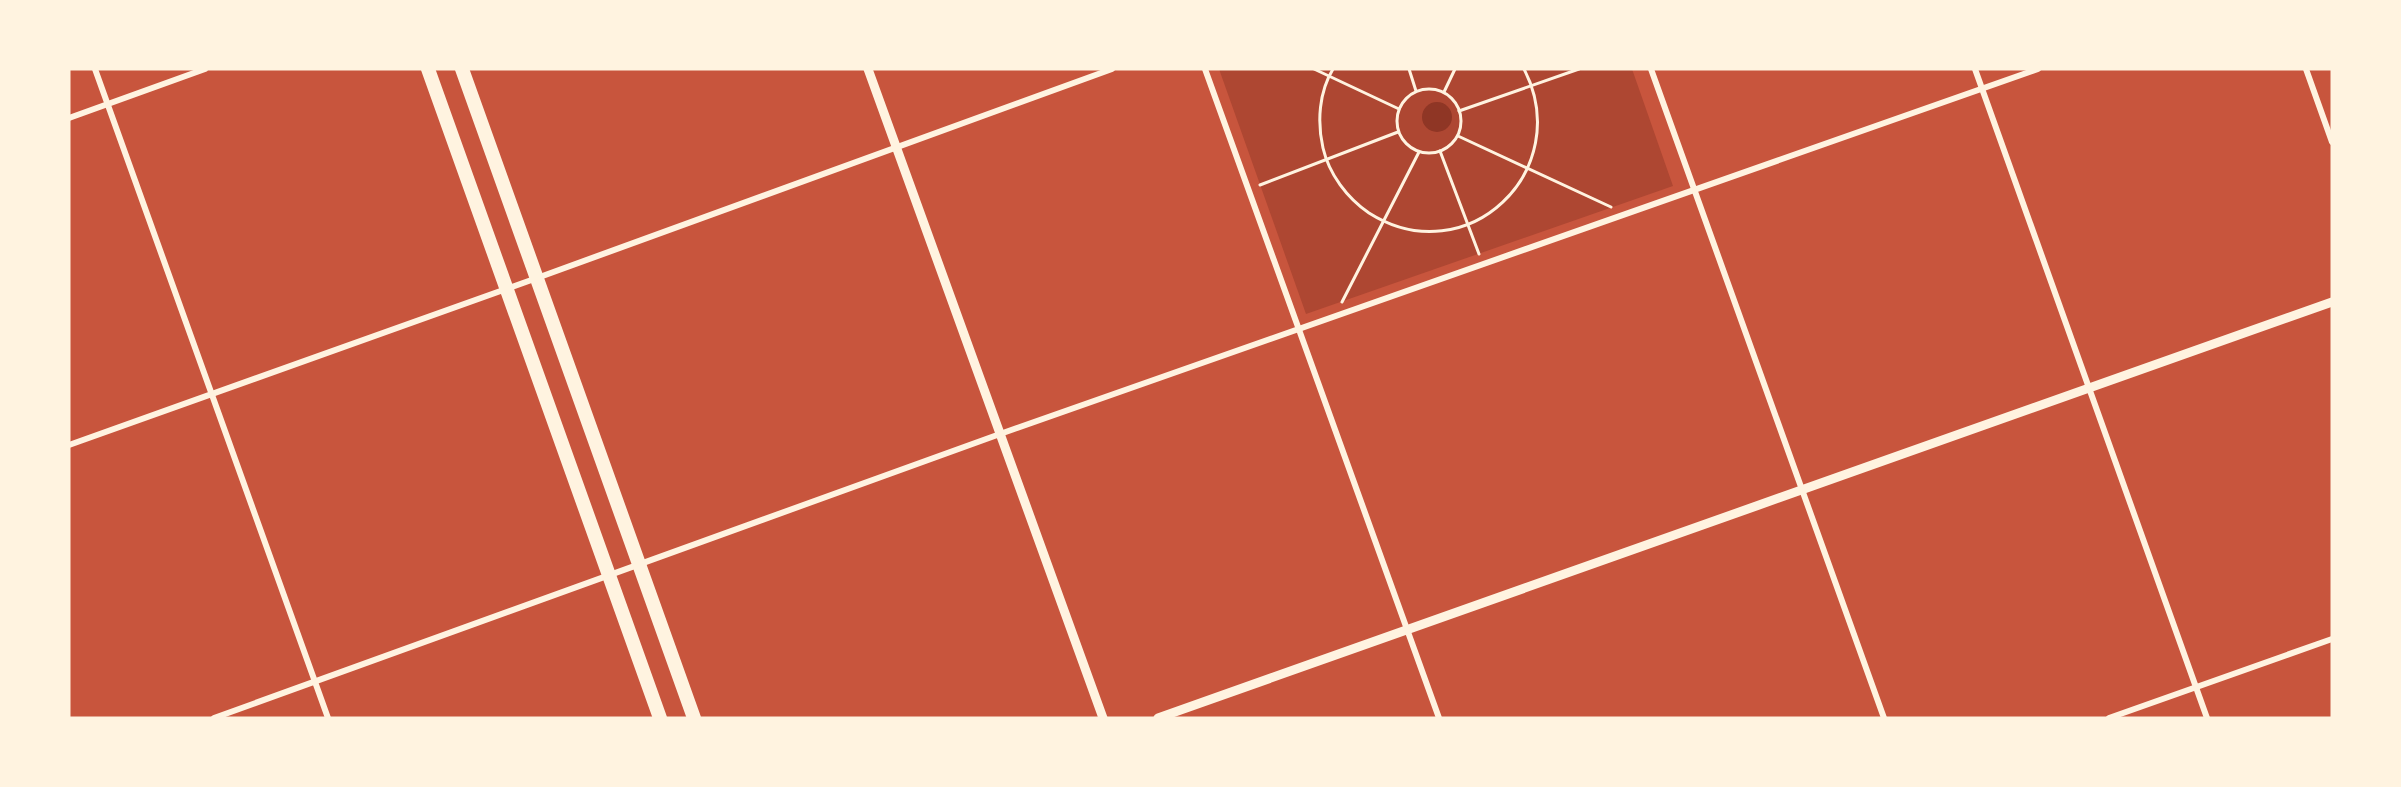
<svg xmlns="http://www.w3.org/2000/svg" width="2401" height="787" viewBox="0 0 2401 787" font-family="Ubuntu,sans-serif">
<rect width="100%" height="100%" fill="#c8553d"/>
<!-- green -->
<polygon fill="#ae4732" points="1219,69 1632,69 1673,186 1306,314"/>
<!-- water -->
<circle fill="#8f3625" cx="1437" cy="117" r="15"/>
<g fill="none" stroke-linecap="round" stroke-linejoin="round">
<!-- path -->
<g stroke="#fff3e0" stroke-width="3">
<polyline points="1314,69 1399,109"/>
<path d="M1333 69C1319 92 1317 122 1323 148 1329 174 1347 198 1369 213 1467 275 1576 170 1524 69"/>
<polyline points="1409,69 1416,91"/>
<circle cx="1429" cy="121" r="32"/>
<polyline points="1444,92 1455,69"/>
<polyline points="1459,111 1579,69"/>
<polyline points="1458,136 1611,207"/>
<polyline points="1440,151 1479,254"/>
<polyline points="1260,185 1398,132"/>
<polyline points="1342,302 1419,152"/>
</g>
<!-- minor -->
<g stroke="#fff3e0" stroke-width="6">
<polyline points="95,69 328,718"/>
<polyline points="1205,69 1439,718"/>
<polyline points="1651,69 1884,718"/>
<polyline points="1975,69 2207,718"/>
<polyline points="2306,69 2332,142"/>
<polyline points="69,118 205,69"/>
<polyline points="69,445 537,278 1112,69"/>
<polyline points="214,718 1000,434 2038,69"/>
<polyline points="2109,718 2332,639"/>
</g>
<!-- tertiary -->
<g stroke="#fff3e0" stroke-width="9">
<polyline points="868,69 1103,718"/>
<polyline points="1158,718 2332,302"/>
</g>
<!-- trunk -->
<g stroke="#fff3e0" stroke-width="14">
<polyline points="428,69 660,718"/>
<polyline points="462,69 694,718"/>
</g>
</g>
<!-- border -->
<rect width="2401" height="787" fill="none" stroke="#fff3e0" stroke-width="141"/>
</svg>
